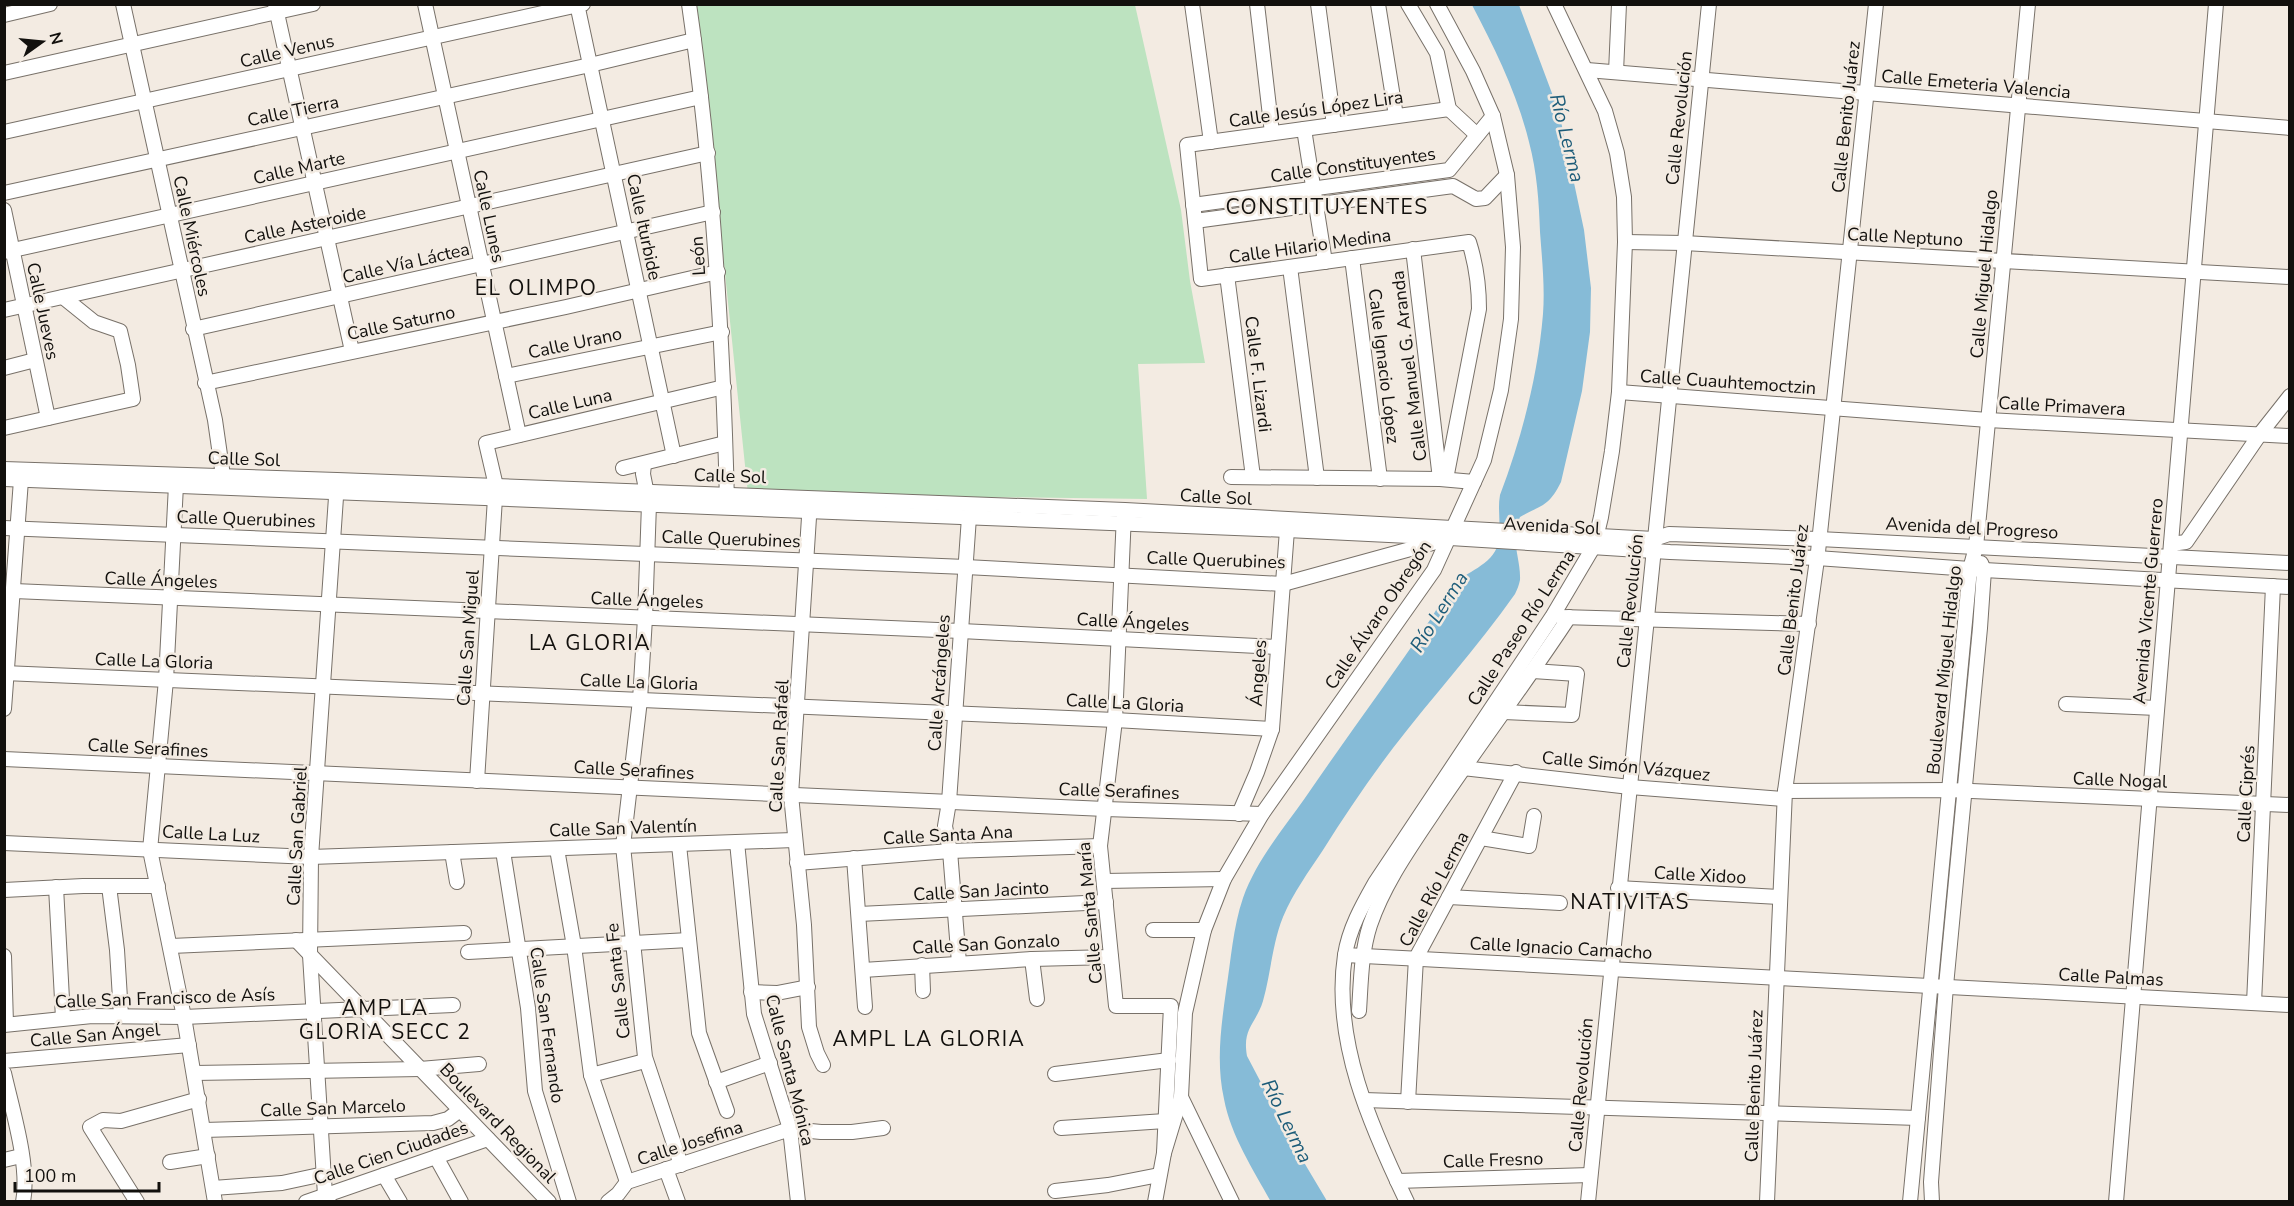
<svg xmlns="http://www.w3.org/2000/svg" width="2294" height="1206" viewBox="0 0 2294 1206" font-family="'Nunito Sans',sans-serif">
<rect width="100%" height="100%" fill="#f3ebe2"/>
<!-- green -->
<polygon fill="#bde3c0" points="697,5 1135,5 1181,210 1190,281 1205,363 1138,364 1147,499 748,494"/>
<!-- water -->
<path fill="#86bbd7" d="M1472 5H1519L1559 112 1584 230 1591 288 1590 332 1582 391 1561 482C1548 508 1542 504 1520 517 1509 539 1521 558 1520 580 1519 585 1517 590 1515 594 1477 648 1433 696 1393 748 1368 781 1345 815 1323 850 1309 871 1293 893 1283 917 1272 944 1271 973 1263 1001 1256 1024 1242 1028 1247 1056L1296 1149 1327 1201 1271 1202C1253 1169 1231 1136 1224 1099 1216 1063 1221 1027 1226 991 1231 960 1233 927 1243 898 1256 861 1283 829 1305 798 1346 738 1389 680 1430 620 1437 609 1444 596 1452 586 1466 571 1492 566 1498 544 1502 528 1497 511 1500 495 1522 437 1538 375 1543 314 1545 287 1542 259 1540 232 1539 202 1537 172 1529 142 1517 93 1495 49 1472 5Z"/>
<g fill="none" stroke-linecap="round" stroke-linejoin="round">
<defs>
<g id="minor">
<polyline points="123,4 215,420 223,476"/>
<polyline points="275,4 352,351"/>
<polyline points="425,4 519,435"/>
<polyline points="577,4 674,456"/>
<path d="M689 4C713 170 723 335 727 502"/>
<polyline points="1192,4 1211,142"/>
<polyline points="1257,4 1272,133"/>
<polyline points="1318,4 1334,125"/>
<polyline points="1378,4 1396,116"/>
<polyline points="1408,4 1437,53 1449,109 1477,135"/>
<polyline points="4,15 50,4"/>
<polyline points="1587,70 2290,128"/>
<polyline points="1616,72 1619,4"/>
<polyline points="4,73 313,4"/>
<polyline points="1304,129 1325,262"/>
<polyline points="4,132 583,4"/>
<polyline points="4,193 590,65 694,40"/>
<polyline points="1193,205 1449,170 1493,116"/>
<polyline points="4,210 48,418"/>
<polyline points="1195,221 1453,186 1476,199 1485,198 1507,175"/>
<polyline points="1625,242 1684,243 2290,277"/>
<polyline points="1413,249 1440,479"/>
<polyline points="4,252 701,97"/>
<polyline points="1352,258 1380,479"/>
<polyline points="1290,267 1317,478"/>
<polyline points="1227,275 1253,477"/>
<polyline points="4,310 708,153"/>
<polyline points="193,329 713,212"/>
<polyline points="4,368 35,360"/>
<polyline points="506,376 722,332"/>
<polyline points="205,383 566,307 718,272"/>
<polyline points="1619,392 1988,420 2290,436"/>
<polyline points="4,428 133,399 128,365 120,331 94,322 63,297"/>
<polyline points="644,464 643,474 649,504 645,618 640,700 623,846 645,1057 681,1165"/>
<polyline points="623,468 725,443"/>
<polyline points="4,469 337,480 1125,510 1654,539 1669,534 1819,539 2290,563"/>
<polyline points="1231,477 1440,479 1474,482"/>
<polyline points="4,479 1287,530 1450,538 1670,552 1817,558 1984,570 2290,587"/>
<path d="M1446 479 1479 309C1479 285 1476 264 1469 242L1201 279 1187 145 1449 109"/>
<polyline points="176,485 166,680 150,850 184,1017 215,1202"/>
<polyline points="496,486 486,443 724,387"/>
<polyline points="810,502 791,795 804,925 809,1027 817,1053 823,1065"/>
<polyline points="1124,514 1115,720 1100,846 1116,1006 1171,1006 1164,1153"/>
<polyline points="4,528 966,567 1283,584 1436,542"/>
<polyline points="2171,544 2186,542 2260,434 2290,396"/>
<polyline points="14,591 961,631 1278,647"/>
<polyline points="1561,617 1809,624"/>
<polyline points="4,673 1115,720 1272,729"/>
<polyline points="2066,704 2157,708"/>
<polyline points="4,709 21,480"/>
<polyline points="1504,712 1572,715 1577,674 1533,671"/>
<polyline points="4,759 1105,809 1262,814"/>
<polyline points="1463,768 1630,787 1784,799"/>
<polyline points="477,781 495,498"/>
<polyline points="1785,791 1949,790 2290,805"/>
<polyline points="1239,814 1257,772 1272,729 1287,530"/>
<polyline points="1481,838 1529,846 1534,816"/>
<polyline points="737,842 754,1014 790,1129 798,1202"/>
<polyline points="4,843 311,857 794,840"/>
<polyline points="679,845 699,1033 727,1111"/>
<polyline points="557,849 574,946 591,1075 627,1182"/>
<polyline points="503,851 528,1008 535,1091 569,1202"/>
<polyline points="452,852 457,882"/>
<polyline points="854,858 865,1007"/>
<polyline points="797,863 950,851 1100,846"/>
<polyline points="1104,881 1224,879"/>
<polyline points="109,886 117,950 121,1015"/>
<polyline points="56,887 63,1018"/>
<polyline points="1618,888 1779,897"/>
<polyline points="4,890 83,886 158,886"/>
<polyline points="1449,897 1560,903"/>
<polyline points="859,914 1106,902"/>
<polyline points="1153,930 1204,930"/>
<polyline points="296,940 549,1202"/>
<polyline points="171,946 464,933"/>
<polyline points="468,952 689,940"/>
<polyline points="1345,955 2290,1005"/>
<polyline points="4,956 6,1024"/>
<polyline points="1032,959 1037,999"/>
<polyline points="959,963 950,851 945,826 949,802 969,517"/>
<polyline points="922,965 923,991"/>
<polyline points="863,970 1032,959 1111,957"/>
<polyline points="751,992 777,993 808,987"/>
<polyline points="2254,1003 2273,586"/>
<path d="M1359 1011C1361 981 1361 953 1370 925 1384 884 1409 849 1433 813 1477 747 1525 684 1569 617"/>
<polyline points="4,1025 92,1016 184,1017 453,1005"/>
<polyline points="4,1061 189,1045"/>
<path d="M4 1073C12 1109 30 1166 23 1202"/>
<polyline points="194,1073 420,1069 479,1064"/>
<polyline points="1055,1074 1169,1060"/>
<polyline points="591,1075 645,1061"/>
<polyline points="716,1082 770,1063"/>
<polyline points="1364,1100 1918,1118"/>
<polyline points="1408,1102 1416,958 1516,772"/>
<polyline points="1061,1128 1165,1121"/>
<polyline points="204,1130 433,1123 448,1119 460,1110"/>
<polyline points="436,1157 461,1202"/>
<polyline points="4,1160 21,1156"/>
<polyline points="170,1162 208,1156"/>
<polyline points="666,1169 678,1202"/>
<polyline points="384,1175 400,1202"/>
<polyline points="1397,1181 1590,1175"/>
<polyline points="213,1188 282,1183 324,1174"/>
<polyline points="1055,1191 1108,1185 1159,1175"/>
<polyline points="137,1202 90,1127 103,1120 121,1121 199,1099"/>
<polyline points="306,1202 488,1139"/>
<polyline points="329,1202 325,1195 310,955 311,857 337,483"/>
<polyline points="608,1202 618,1194 627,1182 790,1129 821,1132 852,1132 883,1128"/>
<polyline points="1155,1202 1164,1153 1181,1097"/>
<polyline points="1232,1202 1181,1097 1185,1013 1204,930 1224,879 1262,814 1434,570 1484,460 1501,390 1511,319 1513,247 1507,175 1493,116 1473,71 1437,4"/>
<path d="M1407 1202C1371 1127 1332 1040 1345 955 1349 929 1362 906 1375 883L1552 617 1594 546 1601 517 1612 451 1619 392 1625 242 1624 197 1617 153 1605 111 1554 4"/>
<polyline points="1588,1202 1709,4"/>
<polyline points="1767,1202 1785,791 1818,552 1876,4"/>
<polyline points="1910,1202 1970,569 1976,547 2028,4"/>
<polyline points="1932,1202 1931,1182 1946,986 1980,628 1984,570 1981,563"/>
<polyline points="2116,1202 2216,4"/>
</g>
</defs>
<!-- minor casing -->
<use href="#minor" stroke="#787169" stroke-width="16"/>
<!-- minor -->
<use href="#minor" stroke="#fff" stroke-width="14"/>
</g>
<g text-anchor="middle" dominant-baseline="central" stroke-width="5" stroke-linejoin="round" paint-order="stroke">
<!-- street labels -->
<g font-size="18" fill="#12100d" stroke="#f3ebe2">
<text transform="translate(287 51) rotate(-13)">Calle Venus</text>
<text transform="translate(1976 84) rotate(5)">Calle Emeteria Valencia</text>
<text transform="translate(1316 109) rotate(-8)">Calle Jesús López Lira</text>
<text transform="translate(293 111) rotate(-12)">Calle Tierra</text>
<text transform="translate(1846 117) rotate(-84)">Calle Benito Juárez</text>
<text transform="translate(1679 118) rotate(-84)">Calle Revolución</text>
<text transform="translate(1353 165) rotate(-8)">Calle Constituyentes</text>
<text transform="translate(299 168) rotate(-13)">Calle Marte</text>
<text transform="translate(489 216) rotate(78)">Calle Lunes</text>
<text transform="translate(305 225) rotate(-12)">Calle Asteroide</text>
<text transform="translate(644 227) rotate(78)">Calle Iturbide</text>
<text transform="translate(192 236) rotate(78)">Calle Miércoles</text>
<text transform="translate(1905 237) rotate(3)">Calle Neptuno</text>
<text transform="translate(1310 246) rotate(-8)">Calle Hilario Medina</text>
<text transform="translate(698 256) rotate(-94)">León</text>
<text transform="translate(406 263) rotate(-13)">Calle Vía Láctea</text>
<text transform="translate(1984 274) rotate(-85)">Calle Miguel Hidalgo</text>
<text transform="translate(43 311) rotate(78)">Calle Jueves</text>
<text transform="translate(401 323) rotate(-12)">Calle Saturno</text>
<text transform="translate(575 343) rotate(-12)">Calle Urano</text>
<text transform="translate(1384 366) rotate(83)">Calle Ignacio López</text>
<text transform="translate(1409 366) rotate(-97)">Calle Manuel G. Aranda</text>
<text transform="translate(1258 374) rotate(83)">Calle F. Lizardi</text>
<text transform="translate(1728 382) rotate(4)">Calle Cuauhtemoctzin</text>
<text transform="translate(570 404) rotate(-13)">Calle Luna</text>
<text transform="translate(2062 406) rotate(3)">Calle Primavera</text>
<text transform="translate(244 459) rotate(2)">Calle Sol</text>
<text transform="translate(730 476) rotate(2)">Calle Sol</text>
<text transform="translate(1216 497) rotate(3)">Calle Sol</text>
<text transform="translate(246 519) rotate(2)">Calle Querubines</text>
<text transform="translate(1552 526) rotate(3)">Avenida Sol</text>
<text transform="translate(1972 528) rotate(3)">Avenida del Progreso</text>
<text transform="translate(731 539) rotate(2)">Calle Querubines</text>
<text transform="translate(1216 560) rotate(2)">Calle Querubines</text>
<text transform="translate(161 580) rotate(2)">Calle Ángeles</text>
<text transform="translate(647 600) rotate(2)">Calle Ángeles</text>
<text transform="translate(1793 600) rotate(-83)">Calle Benito Juárez</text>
<text transform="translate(1630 601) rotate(-84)">Calle Revolución</text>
<text transform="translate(2148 601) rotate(-85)">Avenida Vicente Guerrero</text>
<text transform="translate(1378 615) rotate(-56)">Calle Álvaro Obregón</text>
<text transform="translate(1133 622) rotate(3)">Calle Ángeles</text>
<text transform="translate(1521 628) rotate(-57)">Calle Paseo Río Lerma</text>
<text transform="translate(468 638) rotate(-86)">Calle San Miguel</text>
<text transform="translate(154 661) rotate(2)">Calle La Gloria</text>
<text transform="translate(1944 670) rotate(-84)">Boulevard Miguel Hidalgo</text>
<text transform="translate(1258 673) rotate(-86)">Ángeles</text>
<text transform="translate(639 682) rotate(2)">Calle La Gloria</text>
<text transform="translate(939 683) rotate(-86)">Calle Arcángeles</text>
<text transform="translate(1125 703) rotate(3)">Calle La Gloria</text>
<text transform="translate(779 746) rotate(-87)">Calle San Rafaél</text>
<text transform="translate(148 748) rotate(3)">Calle Serafines</text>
<text transform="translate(1626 766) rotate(6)">Calle Simón Vázquez</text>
<text transform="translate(634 770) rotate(3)">Calle Serafines</text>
<text transform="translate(2120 780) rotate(2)">Calle Nogal</text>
<text transform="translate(1119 791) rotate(2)">Calle Serafines</text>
<text transform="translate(2246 794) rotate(-87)">Calle Ciprés</text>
<text transform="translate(623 828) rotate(-2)">Calle San Valentín</text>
<text transform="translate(211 834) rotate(3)">Calle La Luz</text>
<text transform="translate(948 835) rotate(-3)">Calle Santa Ana</text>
<text transform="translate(297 836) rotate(-87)">Calle San Gabriel</text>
<text transform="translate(1700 875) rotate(3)">Calle Xidoo</text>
<text transform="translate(1434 889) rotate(-62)">Calle Río Lerma</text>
<text transform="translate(981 891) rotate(-3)">Calle San Jacinto</text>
<text transform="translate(1090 913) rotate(-95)">Calle Santa María</text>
<text transform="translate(986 944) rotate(-3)">Calle San Gonzalo</text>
<text transform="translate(1561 948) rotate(3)">Calle Ignacio Camacho</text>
<text transform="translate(2111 977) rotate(3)">Calle Palmas</text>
<text transform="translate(618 981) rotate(-96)">Calle Santa Fe</text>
<text transform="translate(165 998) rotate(-2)">Calle San Francisco de Asís</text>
<text transform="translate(547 1025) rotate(82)">Calle San Fernando</text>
<text transform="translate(95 1035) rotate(-5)">Calle San Ángel</text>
<text transform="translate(790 1070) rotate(76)">Calle Santa Mónica</text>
<text transform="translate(1581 1085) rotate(-85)">Calle Revolución</text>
<text transform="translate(1754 1086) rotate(-88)">Calle Benito Juárez</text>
<text transform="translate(333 1108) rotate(-2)">Calle San Marcelo</text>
<text transform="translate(498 1123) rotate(46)">Boulevard Regional</text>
<text transform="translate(690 1143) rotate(-18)">Calle Josefina</text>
<text transform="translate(391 1153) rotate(-19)">Calle Cien Ciudades</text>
<text transform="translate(1493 1160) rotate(-2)">Calle Fresno</text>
</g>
<!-- water labels -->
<g font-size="20" font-style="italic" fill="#1c5c79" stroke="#f3ebe2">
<text transform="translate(1567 138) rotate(76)">Río Lerma</text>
<text transform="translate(1439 612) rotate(-58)">Río Lerma</text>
<text transform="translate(1287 1121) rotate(64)">Río Lerma</text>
</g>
<!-- quarter labels -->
<g font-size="21" letter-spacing="1.5" fill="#12100d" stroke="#f3ebe2">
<text x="1327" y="207">CONSTITUYENTES</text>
<text x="536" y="288">EL OLIMPO</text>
<text x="590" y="643">LA GLORIA</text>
<text x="1630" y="902">NATIVITAS</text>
<text x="385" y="1008">AMP LA<tspan x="385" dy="24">GLORIA SECC 2</tspan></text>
<text x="929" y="1039">AMPL LA GLORIA</text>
</g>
</g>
<!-- border -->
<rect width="2294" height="1206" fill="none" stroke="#12100d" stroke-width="12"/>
<!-- north arrow -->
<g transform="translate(42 42) rotate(75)" stroke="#f3ebe2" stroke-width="4.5" paint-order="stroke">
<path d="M0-4.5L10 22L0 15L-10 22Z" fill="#12100d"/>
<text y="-9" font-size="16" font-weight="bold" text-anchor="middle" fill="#12100d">N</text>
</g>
<!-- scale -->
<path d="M15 1182v9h144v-9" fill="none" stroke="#12100d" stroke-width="3"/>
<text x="24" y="1182" font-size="18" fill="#12100d" stroke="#f3ebe2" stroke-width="4.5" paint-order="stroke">100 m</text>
</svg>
